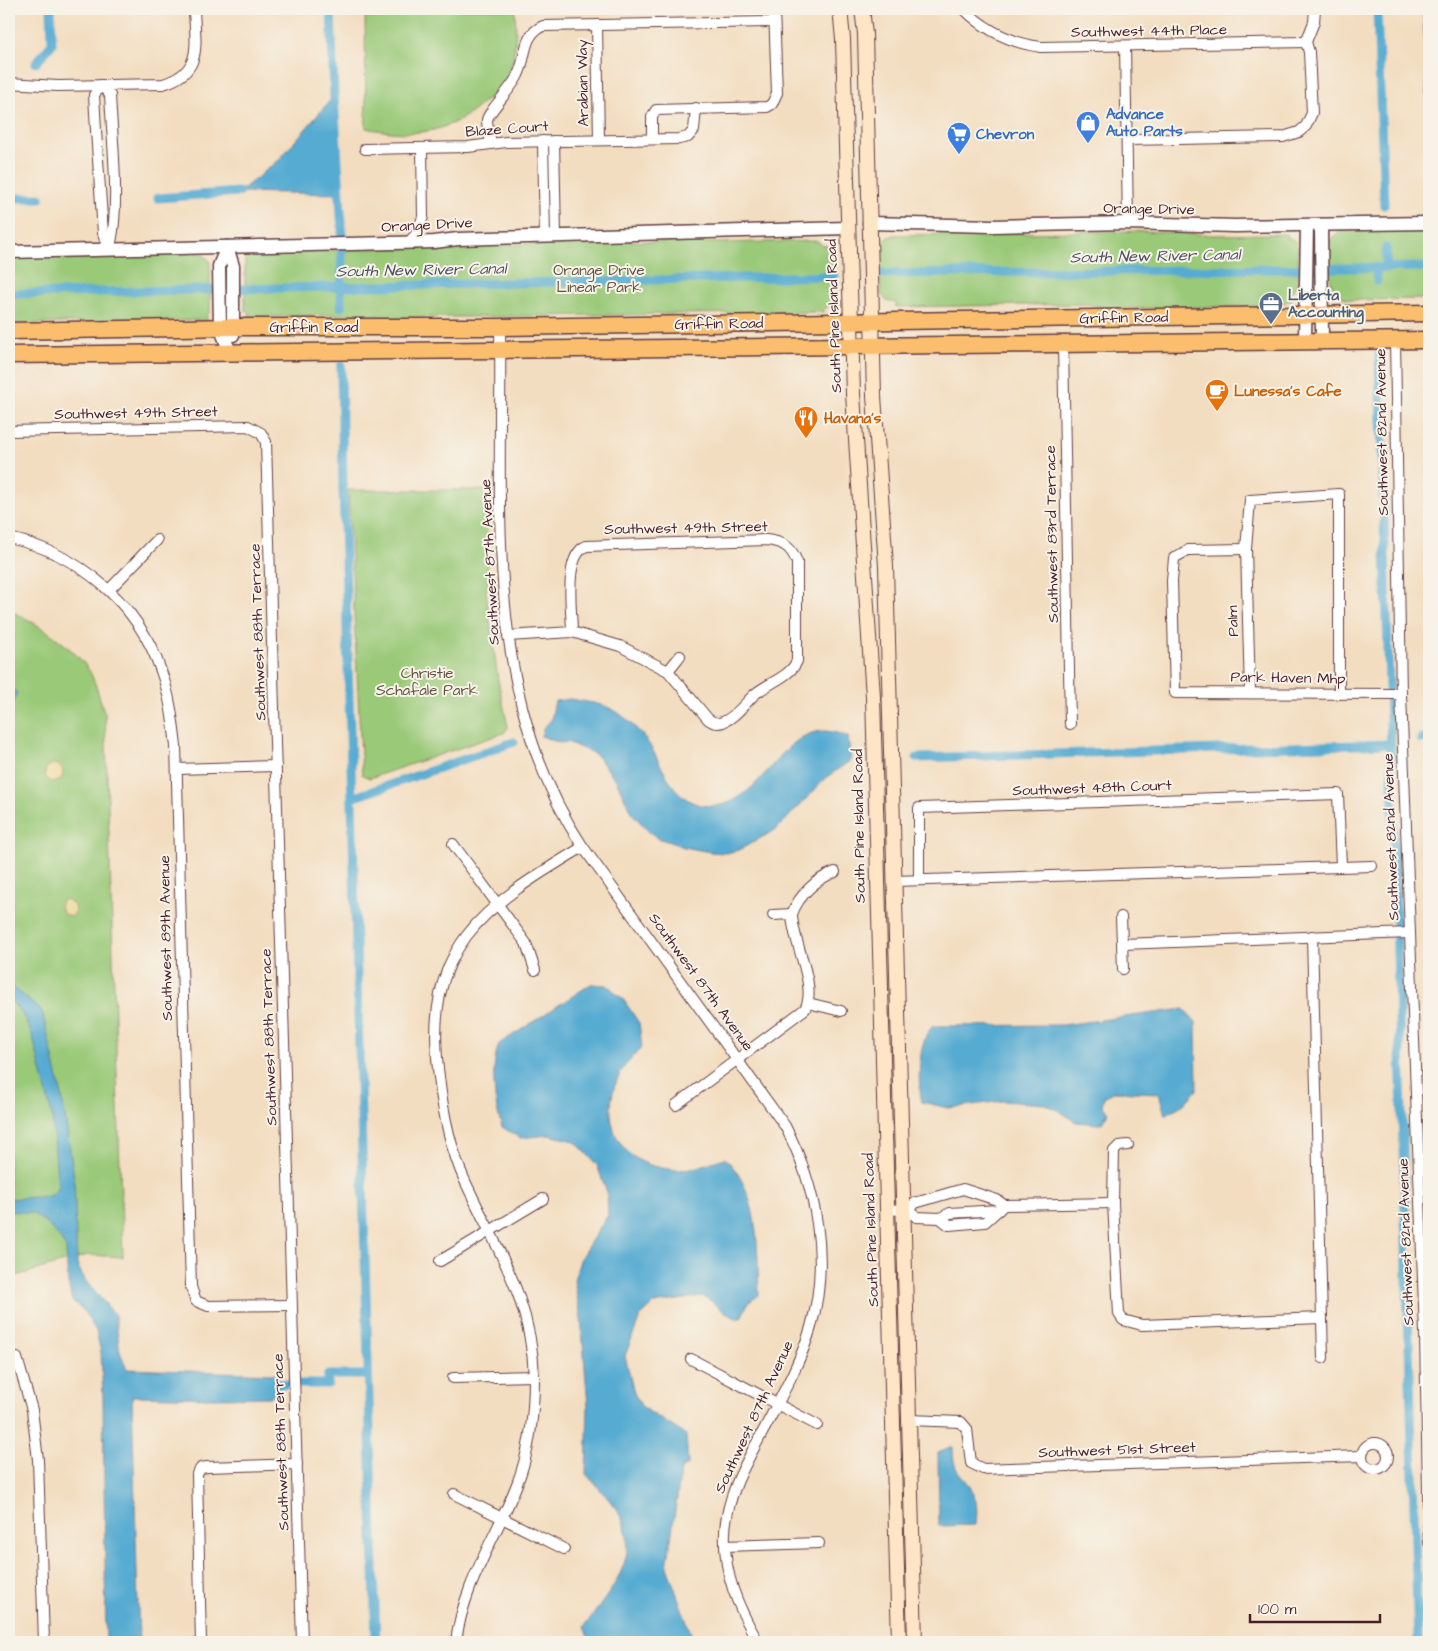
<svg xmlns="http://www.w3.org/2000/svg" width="1438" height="1651" viewBox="0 0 1438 1651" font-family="'Architects Daughter',sans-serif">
<rect width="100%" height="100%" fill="#f7f3e8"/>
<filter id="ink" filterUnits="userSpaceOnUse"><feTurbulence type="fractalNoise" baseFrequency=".02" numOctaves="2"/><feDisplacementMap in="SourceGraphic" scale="10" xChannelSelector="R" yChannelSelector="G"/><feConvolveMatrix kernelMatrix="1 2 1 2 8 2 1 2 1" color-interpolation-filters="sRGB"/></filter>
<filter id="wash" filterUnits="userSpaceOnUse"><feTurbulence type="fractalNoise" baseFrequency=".0096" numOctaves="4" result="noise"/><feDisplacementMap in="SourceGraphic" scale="20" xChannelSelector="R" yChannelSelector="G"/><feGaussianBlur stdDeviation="1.12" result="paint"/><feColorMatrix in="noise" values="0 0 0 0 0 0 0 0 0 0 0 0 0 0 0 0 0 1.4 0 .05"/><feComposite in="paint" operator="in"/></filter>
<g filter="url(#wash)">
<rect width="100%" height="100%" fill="#f3ddc0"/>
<!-- green -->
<g fill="#9ac978" stroke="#727452">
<path d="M365 9H515C516 28 517 47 511 66 507 80 497 90 486 100 451 134 413 138 366 128Z"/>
<path d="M1429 226V299L1351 300C1326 295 1328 266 1329 245L1331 239 1341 230Z"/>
<polygon points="1143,231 1212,235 1286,234 1287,238 1294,240 1298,248 1299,280 1290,295 1292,300 1275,306 1107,309 1088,304 896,307 896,303 887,301 881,294 880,245 884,239 894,235"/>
<path d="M626 241 713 243 818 241 821 245 830 247C836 254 838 290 836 299 834 304 828 306 824 309V312L386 318 366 314 250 317 249 312 245 310V256L251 252Z"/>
<polygon points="202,253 210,261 210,311 206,317 208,320 9,324 9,256"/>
<polygon points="348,490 486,490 488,584 486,591 498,680 508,727 504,733 370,778 362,775"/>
<path d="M9 611C33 619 80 651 91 674 97 686 100 701 105 714L123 1257 88 1255 9 1278Z"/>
</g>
<!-- sand -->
<g fill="#eeda9e" stroke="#9c7c64">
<circle cx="54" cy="773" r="9"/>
<polygon points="66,899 74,905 75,912 72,917 64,914 60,908 62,901"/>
</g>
<!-- water -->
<g fill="#56abd2" stroke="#50657e">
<polygon points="1423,9 1429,9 1429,145"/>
<polygon points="334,96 340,194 239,192 278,161"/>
<polygon points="9,685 17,693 9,714"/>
<path d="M570 699C586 702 603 703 617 712 629 720 641 732 649 744 664 768 674 805 709 806 770 807 782 706 848 737L851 760 827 777 777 829 739 850 726 853 710 852 684 847 658 838 649 832 631 812 616 780 595 754 567 742 560 743 541 736 544 727 551 720 555 701Z"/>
<path d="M9 984 42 1011 62 1096 74 1177 77 1264 84 1279 115 1315 120 1352 127 1369 276 1374C282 1384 280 1390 270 1397L216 1398 132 1396 139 1642H106L103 1399 101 1352 96 1331 83 1310 72 1301 68 1283 66 1248 60 1238 45 1222 32 1213 9 1211V1199L50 1196 58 1189 52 1116 33 1037 22 1014 9 998Z"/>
<path d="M591 984 607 985 623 999 639 1023 642 1047C635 1056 625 1064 620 1074 600 1113 613 1158 658 1167 667 1169 679 1171 689 1169 701 1167 713 1161 725 1158 761 1193 757 1249 759 1295L748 1303 741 1318C727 1320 715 1300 702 1296L654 1304 640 1317 625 1356 634 1393 642 1407 686 1435 688 1464 681 1469 667 1567 694 1642H590L584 1627C610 1591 648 1552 614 1506 606 1495 595 1484 586 1474L588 1406 581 1318 574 1280 581 1257 608 1215 607 1193 597 1165 577 1143 567 1139 548 1135 520 1138 502 1127C494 1104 490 1068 499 1044Z"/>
<path d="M1184 1009 1196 1022 1197 1090 1184 1104 1165 1115 1159 1093 1114 1091 1104 1097 1102 1105 1108 1113 1102 1123 1099 1124 1076 1122 1058 1110 1045 1104 1003 1101 948 1108 922 1102C917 1084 918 1039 933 1026L1063 1025Z"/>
<path d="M953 1447C953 1479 964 1470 973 1493 978 1503 977 1513 976 1525L939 1526 938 1453Z"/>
</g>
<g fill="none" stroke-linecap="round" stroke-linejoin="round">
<!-- canal -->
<g stroke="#56abd2" stroke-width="9">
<polyline points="331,9 334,96 342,231 341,307"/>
<polyline points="1377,9 1384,205"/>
<polyline points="36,63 52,44 51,9"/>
<polyline points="9,198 40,198"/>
<polyline points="158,198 239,192"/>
<polyline points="1386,248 1386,268"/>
<polyline points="1376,268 1377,281"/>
<polyline points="881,274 1429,267"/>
<polyline points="9,294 834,276"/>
<polyline points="1379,354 1418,1642"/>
<polyline points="341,366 343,488 376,1642"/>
<polyline points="1421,739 1429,739"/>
<polyline points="917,758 1390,744"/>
<polyline points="352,798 514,742"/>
<polyline points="280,1384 288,1384"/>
<polyline points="300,1384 328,1384 328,1375 368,1375"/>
</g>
</g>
</g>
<g filter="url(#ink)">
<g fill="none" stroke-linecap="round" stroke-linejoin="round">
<defs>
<g id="minor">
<path d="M964 9C985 30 1012 43 1041 47L1306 42"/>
<polyline points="597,25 599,140"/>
<polyline points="1125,46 1128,223"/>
<path d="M9 83 58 86 163 84C204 72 195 43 194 9"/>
<path d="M101 85 110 95C112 139 121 210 109 250L103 233 96 130 94 95Z"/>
<polyline points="652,139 652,117 656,110 767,107 772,104 777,93 774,9"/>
<polyline points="1128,140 1283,137 1299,132 1306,126 1312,113 1309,52 1306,42 1314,22 1315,9"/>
<polyline points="543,141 545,236"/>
<polyline points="554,141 556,236"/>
<path d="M491 143C490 136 487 127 487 120 488 112 513 87 518 75 527 57 522 35 543 26L774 22"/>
<polyline points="365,149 468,147 506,142 679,139 688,137 694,130 696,108"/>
<polyline points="408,243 417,233 423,217 422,148"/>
<path d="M500 327C503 502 480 693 583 847L785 1126C817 1187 830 1260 811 1327 801 1361 783 1393 767 1424 749 1458 727 1492 725 1532 723 1574 738 1607 758 1642"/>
<polyline points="1395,340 1401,694 1425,1333 1429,1543"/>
<polyline points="1063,343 1070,724"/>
<polyline points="9,431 248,426 261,433 266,442 302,1642"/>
<path d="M9 538C78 553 138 603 161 671 170 695 173 721 176 746L191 1287 196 1301 208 1306 291 1305"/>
<polyline points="1246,549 1188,550 1174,558 1172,581 1175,693 1401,694"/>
<polyline points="109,590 157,540"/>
<path d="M508 636 572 632 620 646 668 671 708 719C713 723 717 724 723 722 736 717 745 703 755 694 768 683 790 677 797 661V562C791 546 783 542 766 540L586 546C563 557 572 610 572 632"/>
<polyline points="668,671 680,656"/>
<polyline points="1250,692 1246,549 1250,500 1339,494 1339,694"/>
<polyline points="177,769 276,766"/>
<polyline points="453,844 526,943 535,970"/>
<polyline points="919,880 919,808 1338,794 1341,866"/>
<polyline points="894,881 1372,866"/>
<polyline points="773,915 792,914"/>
<polyline points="1121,917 1123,969"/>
<polyline points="1312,936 1323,1358"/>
<polyline points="1123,944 1410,933"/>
<polyline points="808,1003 841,1011"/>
<path d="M676 1105 805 1009C818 986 792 941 792 914 799 895 816 879 835 872"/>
<polyline points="1128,1145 1119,1146 1114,1151 1113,1203 1119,1314 1123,1320 1142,1325 1321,1318"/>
<polyline points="910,1209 916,1217 940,1218 949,1225 985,1222 1004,1205"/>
<polyline points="887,1210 910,1209 915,1203 963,1189 997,1200 1004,1205 1113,1203"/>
<polyline points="940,1218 950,1213 999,1210"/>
<polyline points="440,1261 543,1199"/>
<polyline points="17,1358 32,1410 38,1460 44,1642"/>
<polyline points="691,1359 817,1425"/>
<polyline points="453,1378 534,1376"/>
<polyline points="909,1420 961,1422 967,1429 971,1463 983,1469 1362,1456"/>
<circle cx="1375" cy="1456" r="13"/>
<polyline points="454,1494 564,1549"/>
<polyline points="725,1546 819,1543"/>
<polyline points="201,1642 197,1474 201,1468 207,1467 297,1464"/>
<path d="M456 1642C463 1584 496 1538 517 1484 530 1451 534 1414 534 1378 532 1299 497 1250 465 1181 450 1148 443 1113 439 1077 422 947 481 908 583 847"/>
</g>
<g id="tertiary">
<polyline points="869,223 992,226 1128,223 1235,226 1429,223"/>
<polyline points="1321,225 1322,339"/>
<polyline points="227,247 219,266 220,327 230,352"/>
<polyline points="227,247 233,266 233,335"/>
<polyline points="9,252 434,242 458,239 847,228"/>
<polyline points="1305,339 1307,226"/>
</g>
<g id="secondary">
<polyline points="840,9 843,39 853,394 873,697 899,1642"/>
<polyline points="862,9 865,34 874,396 886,566 915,1642"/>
</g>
<g id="primary">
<polyline points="9,331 235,327 500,327 1429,313"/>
<polyline points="9,355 1429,340"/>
</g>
</defs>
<!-- minor casing -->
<use href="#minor" stroke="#633c41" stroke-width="12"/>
<!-- tertiary casing -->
<use href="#tertiary" stroke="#633c41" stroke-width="15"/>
<!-- secondary casing -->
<use href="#secondary" stroke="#633c41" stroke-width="16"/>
<!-- primary casing -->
<use href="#primary" stroke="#633c41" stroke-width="19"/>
<!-- minor -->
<use href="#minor" stroke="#fff" stroke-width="10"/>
<!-- tertiary -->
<use href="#tertiary" stroke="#fff" stroke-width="12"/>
<!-- secondary -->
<use href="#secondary" stroke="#fde5c5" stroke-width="14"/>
<!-- primary -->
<use href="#primary" stroke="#fbbe6e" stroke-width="16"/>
</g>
</g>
<!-- icons -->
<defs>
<symbol id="shop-pin" viewBox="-11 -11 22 30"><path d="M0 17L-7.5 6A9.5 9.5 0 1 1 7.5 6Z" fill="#3f7fe0" stroke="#f7f3e8"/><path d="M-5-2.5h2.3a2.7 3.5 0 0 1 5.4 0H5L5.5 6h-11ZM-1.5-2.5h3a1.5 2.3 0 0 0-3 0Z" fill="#fff"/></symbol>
<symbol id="supermarket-pin" viewBox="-11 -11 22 30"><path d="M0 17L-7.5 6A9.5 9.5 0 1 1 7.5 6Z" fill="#3f7fe0" stroke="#f7f3e8"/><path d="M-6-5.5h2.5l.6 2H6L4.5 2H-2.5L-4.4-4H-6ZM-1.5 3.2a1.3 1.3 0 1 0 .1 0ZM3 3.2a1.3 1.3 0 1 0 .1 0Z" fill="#fff"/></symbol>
<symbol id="office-pin" viewBox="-11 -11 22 30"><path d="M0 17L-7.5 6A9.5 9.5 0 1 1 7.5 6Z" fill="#5c6f8a" stroke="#f7f3e8"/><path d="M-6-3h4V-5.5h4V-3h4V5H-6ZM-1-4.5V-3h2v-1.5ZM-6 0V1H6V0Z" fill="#fff"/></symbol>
<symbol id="cafe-pin" viewBox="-11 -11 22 30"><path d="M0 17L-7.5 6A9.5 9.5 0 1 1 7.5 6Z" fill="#e8710a" stroke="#f7f3e8"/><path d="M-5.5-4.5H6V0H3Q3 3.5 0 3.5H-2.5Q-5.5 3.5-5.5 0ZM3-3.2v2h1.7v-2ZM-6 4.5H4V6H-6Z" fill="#fff"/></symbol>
<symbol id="restaurant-pin" viewBox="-11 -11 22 30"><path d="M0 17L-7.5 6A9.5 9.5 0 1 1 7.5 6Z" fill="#e8710a" stroke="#f7f3e8"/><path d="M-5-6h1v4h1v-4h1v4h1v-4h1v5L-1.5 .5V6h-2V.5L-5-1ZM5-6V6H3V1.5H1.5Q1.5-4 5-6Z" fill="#fff"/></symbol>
</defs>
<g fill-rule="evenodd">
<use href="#shop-pin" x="1074" y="109" width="28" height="38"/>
<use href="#supermarket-pin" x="945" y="120" width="28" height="38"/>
<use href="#office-pin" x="1257" y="290" width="28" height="38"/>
<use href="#cafe-pin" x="1203" y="377" width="28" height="38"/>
<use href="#restaurant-pin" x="792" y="404" width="28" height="38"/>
</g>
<g text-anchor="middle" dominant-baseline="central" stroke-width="4" stroke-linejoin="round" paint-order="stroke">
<!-- street labels -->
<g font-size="15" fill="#4a1f2b" stroke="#f7f3e8">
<text transform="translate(1149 31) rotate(-1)">Southwest 44th Place</text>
<text transform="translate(583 83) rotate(-91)">Arabian Way</text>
<text transform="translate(507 129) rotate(-4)">Blaze Court</text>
<text transform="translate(1149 209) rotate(1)">Orange Drive</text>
<text transform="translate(427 225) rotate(-3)">Orange Drive</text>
<text transform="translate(834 316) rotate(-92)">South Pine Island Road</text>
<text transform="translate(1124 318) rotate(-1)">Griffin Road</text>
<text transform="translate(719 324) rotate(-1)">Griffin Road</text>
<text x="314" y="327">Griffin Road</text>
<text transform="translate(136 413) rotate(-1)">Southwest 49th Street</text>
<text transform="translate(1382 432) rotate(-91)">Southwest 82nd Avenue</text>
<text transform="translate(686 528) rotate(-1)">Southwest 49th Street</text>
<text transform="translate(1052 534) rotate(-91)">Southwest 83rd Terrace</text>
<text transform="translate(490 562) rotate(-93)">Southwest 87th Avenue</text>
<text transform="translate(1233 621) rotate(-92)">Palm</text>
<text transform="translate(258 632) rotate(-92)">Southwest 88th Terrace</text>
<text transform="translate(1288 678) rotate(1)">Park Haven Mhp</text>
<text transform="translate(1092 788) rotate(-2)">Southwest 48th Court</text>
<text transform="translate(859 826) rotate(-91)">South Pine Island Road</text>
<text transform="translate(1391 837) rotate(-92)">Southwest 82nd Avenue</text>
<text transform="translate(166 938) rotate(-91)">Southwest 89th Avenue</text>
<text transform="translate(701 982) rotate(54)">Southwest 87th Avenue</text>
<text transform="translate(269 1037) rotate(-92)">Southwest 88th Terrace</text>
<text transform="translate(871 1230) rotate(-92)">South Pine Island Road</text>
<text transform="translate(1406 1242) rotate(-92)">Southwest 82nd Avenue</text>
<text transform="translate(754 1417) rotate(-65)">Southwest 87th Avenue</text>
<text transform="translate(281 1442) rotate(-92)">Southwest 88th Terrace</text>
<text transform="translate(1117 1450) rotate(-2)">Southwest 51st Street</text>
</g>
<!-- shop labels -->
<g font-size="15" font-weight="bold" fill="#366cbe" stroke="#f7f3e8" text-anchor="start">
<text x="1106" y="114">Advance<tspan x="1106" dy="17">Auto Parts</tspan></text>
<text x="976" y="134">Chevron</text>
</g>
<!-- park labels -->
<g font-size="15" fill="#625242" stroke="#f7f3e8">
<text x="599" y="270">Orange Drive<tspan x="599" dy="17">Linear Park</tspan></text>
<text x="427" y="673">Christie<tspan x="427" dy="17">Schafale Park</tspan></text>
</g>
<!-- service labels -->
<g font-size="15" font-weight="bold" fill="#4e5e75" stroke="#f7f3e8" text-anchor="start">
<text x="1288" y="295">Liberta<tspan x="1288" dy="17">Accounting</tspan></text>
</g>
<!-- food labels -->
<g font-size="15" font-weight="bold" fill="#c56008" stroke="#f7f3e8" text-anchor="start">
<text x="1234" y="391">Lunessa’s Cafe</text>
<text x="824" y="418">Havana's</text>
</g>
<!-- water labels -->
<g font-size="16" font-style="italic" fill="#4e5065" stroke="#f7f3e8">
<text transform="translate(1155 256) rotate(-1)">South New River Canal</text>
<text transform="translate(421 270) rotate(-1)">South New River Canal</text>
</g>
</g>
<!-- margin -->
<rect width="1438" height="1651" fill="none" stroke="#f7f3e8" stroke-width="30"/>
<!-- scale -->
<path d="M1250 1614v8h130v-8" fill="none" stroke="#4a1f2b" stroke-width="2.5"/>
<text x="1258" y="1614" font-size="15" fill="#4a1f2b" stroke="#f7f3e8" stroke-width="4" paint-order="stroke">100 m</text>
</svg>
